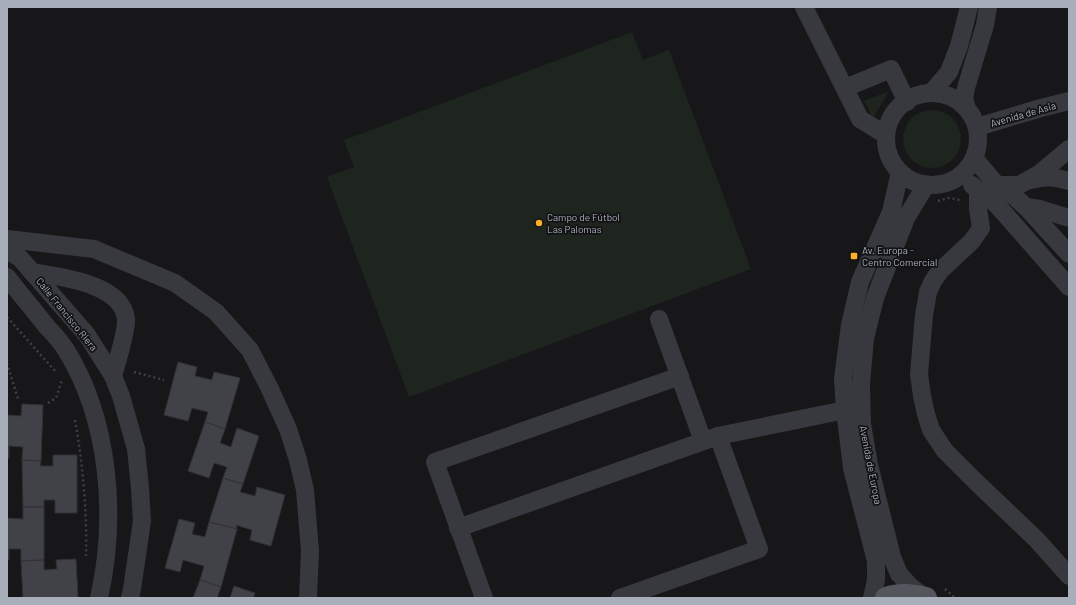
<svg xmlns="http://www.w3.org/2000/svg" width="1076" height="605" viewBox="0 0 1076 605" font-family="Barlow,sans-serif">
<rect width="100%" height="100%" fill="#17171a"/>
<!-- green -->
<g fill="#1d251e">
<polygon points="632,32 643,60 669,50 751,269 409,397 327,177 354,167 344,140"/>
<polygon points="889,91 873,118 864,101"/>
<circle cx="932" cy="139" r="29"/>
</g>
<!-- building -->
<g fill="#414247" stroke="#313136">
<polygon points="178,362 197,367 195,376 212,380 214,372 240,378 225,429 205,422 208,412 192,408 188,421 164,415"/>
<polygon points="22,404 43,405 41,461 22,460 23,447 9,446 9,458 7,458 7,415 21,416"/>
<polygon points="205,422 225,429 220,443 231,447 237,428 259,436 243,484 223,478 227,467 214,463 209,478 188,471"/>
<polygon points="53,455 77,455 77,513 55,513 55,500 44,500 44,507 23,507 22,460 41,461 40,466 53,466"/>
<polygon points="223,478 243,484 240,492 255,496 257,487 285,495 271,546 250,540 252,530 236,525 237,529 209,522"/>
<polygon points="23,507 44,507 44,560 21,561 21,549 9,549 9,560 7,560 7,518 23,519"/>
<polygon points="179,519 195,523 192,534 205,537 209,522 237,529 221,587 200,580 204,566 183,560 180,572 165,568"/>
<polygon points="76,559 78,598 23,598 21,561 44,560 44,570 57,569 56,560"/>
<polygon points="200,580 221,587 217,598 193,598"/>
<polygon points="234,586 255,593 253,598 230,598"/>
</g>
<g fill="none" stroke-linecap="round" stroke-linejoin="round">
<!-- path -->
<g stroke="#3e4046" stroke-width="2.5" stroke-dasharray="2 3" stroke-linecap="butt">
<polyline points="938,201 949,198 960,200"/>
<polyline points="7,317 56,372"/>
<polyline points="7,363 18,399"/>
<polyline points="134,372 164,380"/>
<polyline points="48,403 56,398 62,380"/>
<path d="M75 420C83 465 87 511 86 556"/>
<polyline points="945,589 955,598"/>
</g>
<!-- minor -->
<g stroke="#38393f" stroke-width="18">
<polyline points="804,7 860,119 886,135"/>
<polyline points="845,88 891,69 907,102"/>
<polyline points="931,93 949,72 959,46 969,7"/>
<circle cx="932" cy="139" r="46"/>
<polyline points="967,109 964,98 966,88 985,25 988,7"/>
<polyline points="977,127 1041,108 1069,101"/>
<polyline points="974,158 997,185 1015,197 1026,207 1040,209 1069,218"/>
<path d="M1031 180C1045 176 1055 177 1069 181"/>
<polyline points="972,185 997,205 1069,287"/>
<polyline points="997,185 1019,185 1039,174 1069,149"/>
<polyline points="978,190 978,209 981,228 972,241 940,271 933,281 928,292 924,315 919,374 922,396 926,414 931,430 945,451 975,481 1037,540 1069,576"/>
<polyline points="1026,207 1069,254"/>
<polyline points="7,239 94,249 175,283 216,312 250,350 269,387 288,429 298,460 305,490 310,551 308,598"/>
<polyline points="7,250 20,258 87,335 113,376 121,396 136,449 140,488 142,521 132,589 130,598"/>
<path d="M32 272C60 277 122 283 126 319 127 331 117 362 113 376"/>
<path d="M7 277C20 294 34 310 47 327 54 334 61 342 66 350 110 421 117 518 99 598"/>
<polyline points="659,319 703,441"/>
<polyline points="458,528 718,436 845,410"/>
<polyline points="484,598 435,462 680,376"/>
<polyline points="620,598 759,549 718,436"/>
<polyline points="872,598 876,580 876,561 852,468 845,410 843,379 850,325 860,282 891,212 900,172"/>
<polyline points="926,598 911,587 899,574 892,557 869,465 862,424 861,384 865,338 875,298 906,218 926,185"/>
</g>
<!-- major -->
<path stroke="#54565e" stroke-width="22" d="M886 598C899 593 912 595 926 598"/>
</g>
<!-- markers -->
<g fill="#ffb02a" stroke="#121215" stroke-width="1.5">
<circle cx="539" cy="223" r="4"/>
<rect x="850" y="252" width="8" height="8" rx="2"/>
</g>
<g text-anchor="middle" dominant-baseline="central" stroke-width="3.5" stroke-linejoin="round" paint-order="stroke">
<!-- street labels -->
<g font-size="10" fill="#a8afbb" stroke="#121215">
<text transform="translate(1023 114) rotate(-16)">Avenida de Asia</text>
<text transform="translate(67 314) rotate(51)">Calle Francisco Riera</text>
<text transform="translate(871 465) rotate(79)">Avenida de Europa</text>
</g>
<!-- poi labels -->
<g font-size="10" fill="#a8afbb" stroke="#121215" text-anchor="start">
<text x="547" y="217">Campo de Fútbol<tspan x="547" dy="12">Las Palomas</tspan></text>
<text x="862" y="250">Av. Europa -<tspan x="862" dy="12">Centro Comercial</tspan></text>
</g>
</g>
<!-- border -->
<rect width="1076" height="605" fill="none" stroke="#a8afbb" stroke-width="16"/>
</svg>
